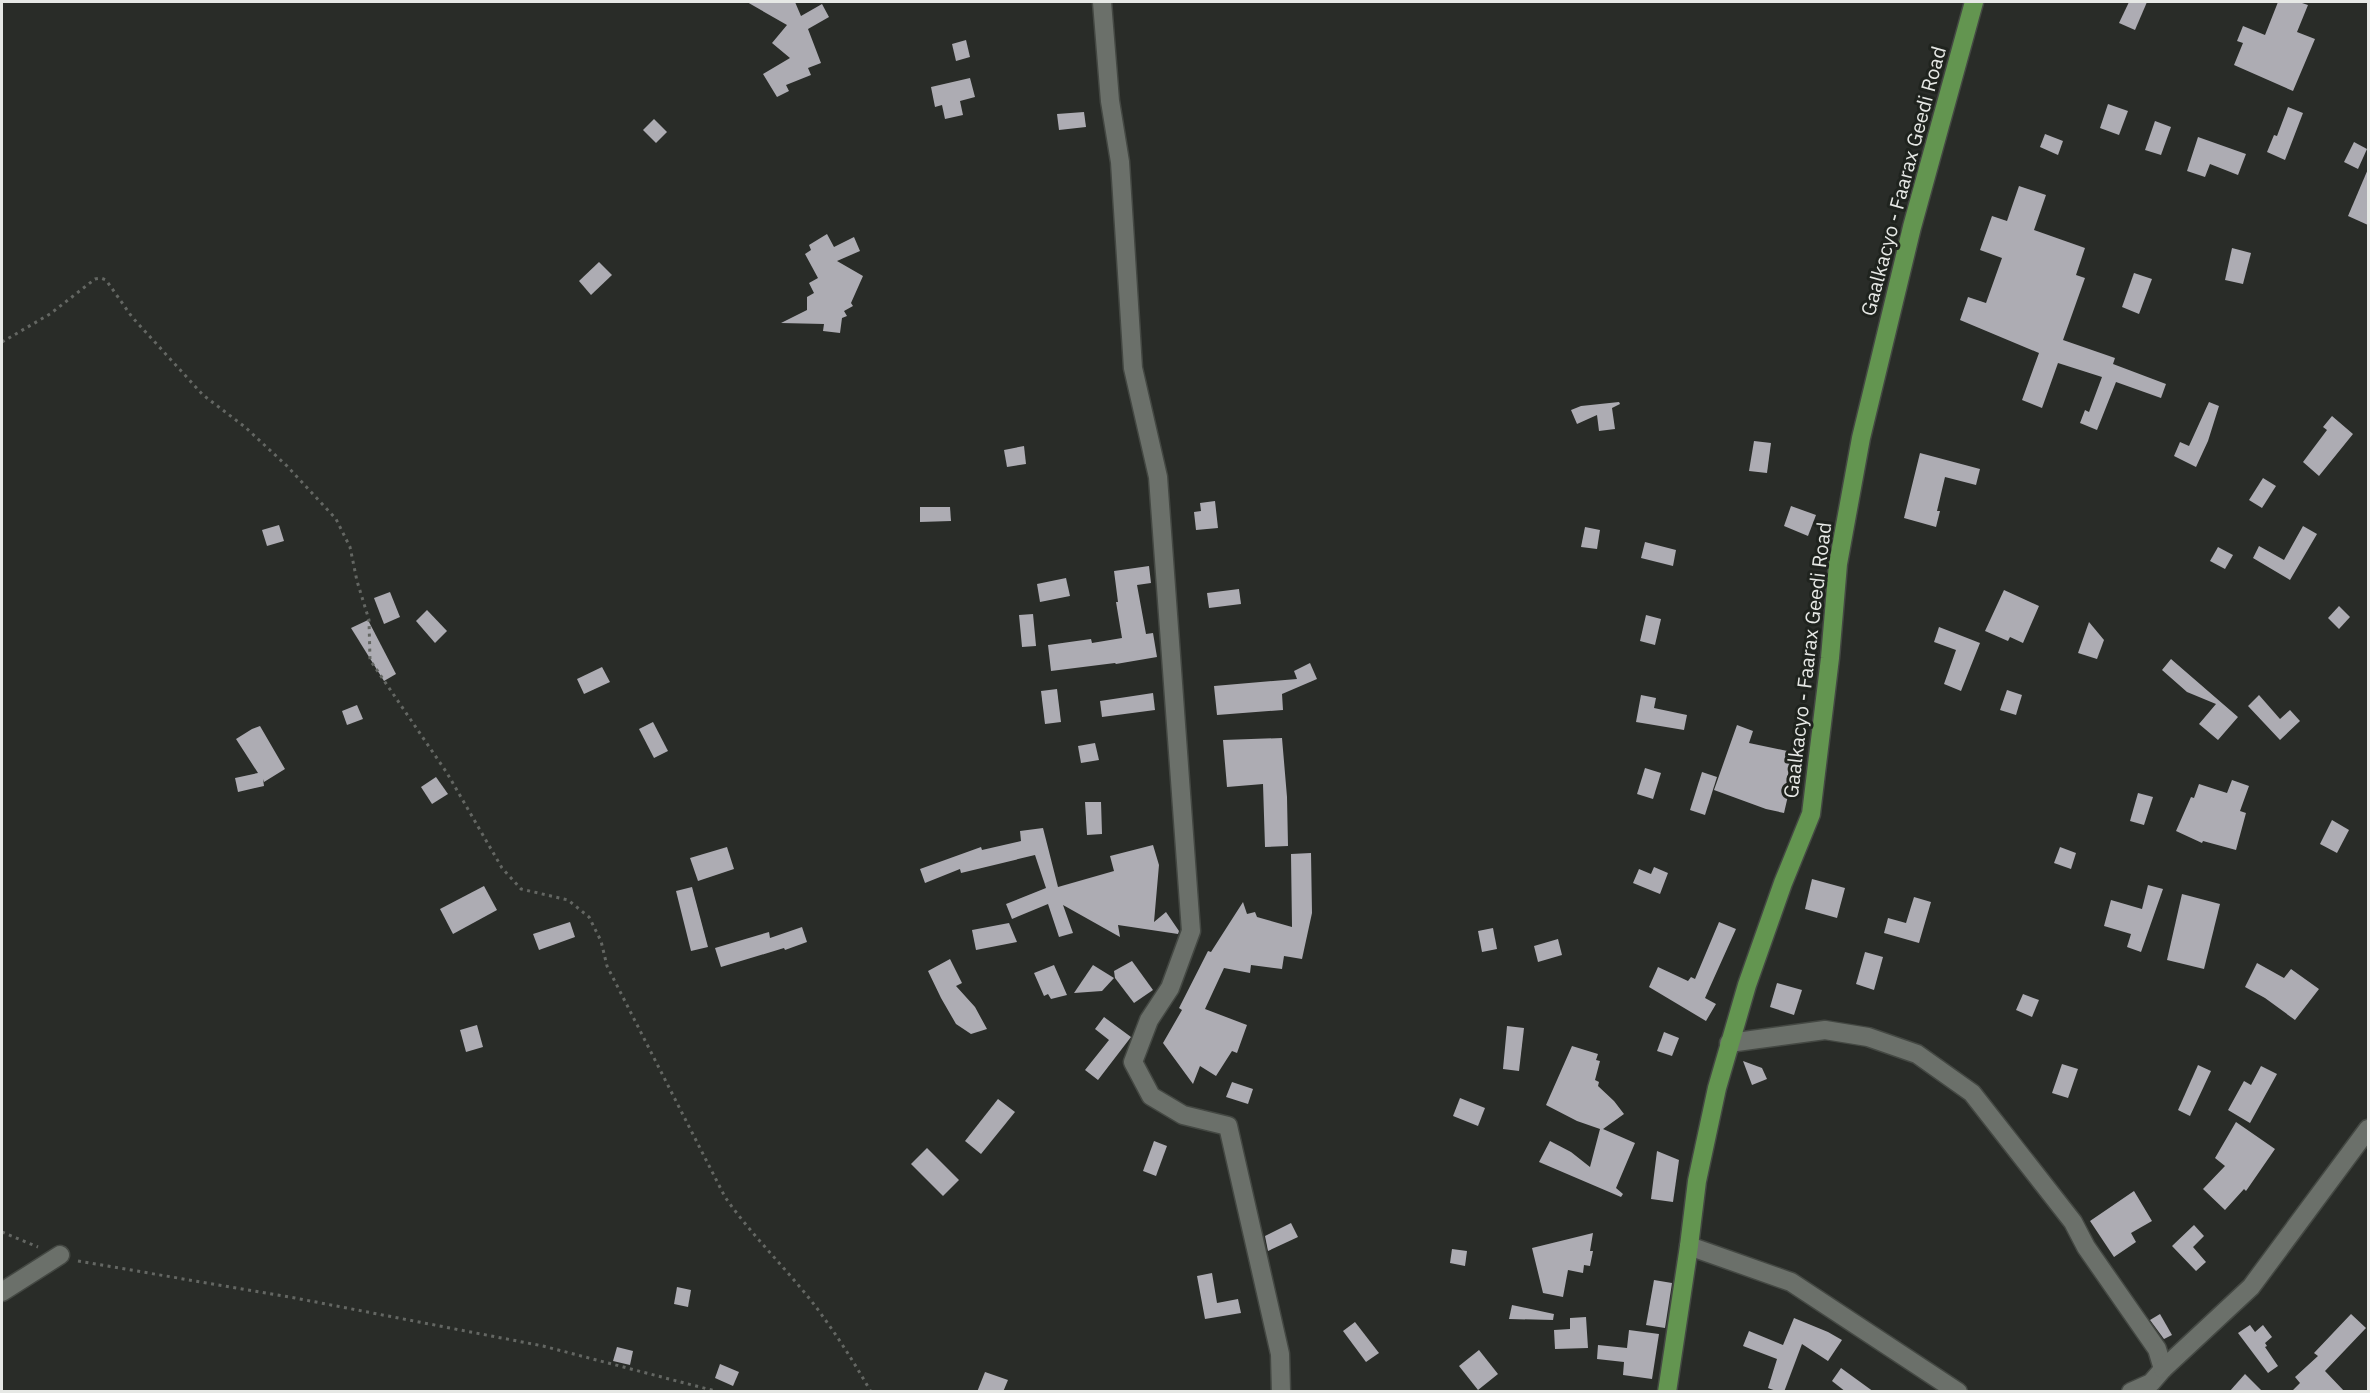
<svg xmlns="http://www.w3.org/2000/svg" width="2370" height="1393" viewBox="0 0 2370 1393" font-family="'IBM Plex Sans',sans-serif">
<rect width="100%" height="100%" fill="#292c28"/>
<!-- building -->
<g fill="#adacb3">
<polygon points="747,2 795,2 801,16 822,4 829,17 808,29 821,63 808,68 811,75 786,85 789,91 777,97 763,74 790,58 772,43 787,25"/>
<polygon points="2129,2 2147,2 2135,30 2119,23"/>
<polygon points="2278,2 2299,2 2308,5 2297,32 2315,39 2293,91 2234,65 2243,43 2237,41 2243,26 2265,35"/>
<polygon points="966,40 970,57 956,61 952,44"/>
<polygon points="970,78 975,97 960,101 963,115 945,119 942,105 935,107 931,87"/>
<polygon points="2108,104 2128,111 2119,135 2100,128"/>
<polygon points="2288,107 2303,113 2285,160 2267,152 2274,135 2277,136"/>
<polygon points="1084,112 1086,127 1059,130 1057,114"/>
<polygon points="654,119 667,132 656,143 643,130"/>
<polygon points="2155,121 2171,127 2161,155 2145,150"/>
<polygon points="2045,134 2063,141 2058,155 2040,147"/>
<polygon points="2198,137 2246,154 2238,175 2210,164 2205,177 2187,171"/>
<polygon points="2354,142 2367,149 2358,169 2344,162"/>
<polygon points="2368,169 2368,225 2348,216"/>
<polygon points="2019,186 2046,195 2034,230 2085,248 2076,275 2085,278 2063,340 2115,358 2113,364 2166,384 2161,398 2116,382 2097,430 2080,423 2085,410 2089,412 2102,377 2058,363 2042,408 2022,400 2039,353 1960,320 1968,297 1986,303 2002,258 1980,250 1992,216 2007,221"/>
<polygon points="827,234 834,247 854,237 860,251 837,261 863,276 851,303 853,306 844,311 847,316 842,318 840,333 823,331 824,324 781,323 807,310 807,297 814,293 809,283 818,278 805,254 811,250 809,245"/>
<polygon points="2232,248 2251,253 2243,284 2225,280"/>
<polygon points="599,262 612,275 591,295 579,281"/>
<polygon points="2134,273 2152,279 2139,314 2122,307"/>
<polygon points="1619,402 1620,404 1612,408 1615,429 1599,431 1597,415 1577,424 1571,410 1581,406"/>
<polygon points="2209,402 2219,406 2208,441 2196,467 2174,456 2180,442 2189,446"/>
<polygon points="2332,416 2353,434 2319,476 2303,462 2327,430 2323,427"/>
<polygon points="1754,441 1771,443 1767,473 1749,471"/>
<polygon points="1024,446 1026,464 1007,467 1004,450"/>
<polygon points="1920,453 1980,469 1976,485 1945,477 1937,511 1940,511 1936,527 1904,518"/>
<polygon points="2263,478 2276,486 2262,508 2249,500"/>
<polygon points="1215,501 1218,528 1196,530 1194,512 1201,511 1200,503"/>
<polygon points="1791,506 1816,515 1808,536 1784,526"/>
<polygon points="920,507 950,507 951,521 920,522"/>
<polygon points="279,525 284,541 267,546 262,530"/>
<polygon points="2303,526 2317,534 2290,580 2253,558 2259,546 2284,560"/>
<polygon points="1585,527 1600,530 1597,549 1581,547"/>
<polygon points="1645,542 1676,550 1673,566 1641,558"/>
<polygon points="2218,547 2233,555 2225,569 2210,561"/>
<polygon points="1149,566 1151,583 1137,585 1146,634 1153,633 1157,657 1116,664 1115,663 1051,671 1048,645 1091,639 1092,643 1122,638 1116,602 1118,602 1114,571"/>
<polygon points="1066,578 1070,596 1040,602 1037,584"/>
<polygon points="1239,589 1241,604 1209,608 1207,593"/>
<polygon points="2004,590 2039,606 2023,643 2010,637 2008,641 1985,631"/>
<polygon points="390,592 400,617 384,624 374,598"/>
<polygon points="2339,606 2350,617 2339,629 2328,618"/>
<polygon points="427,610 447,631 435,643 416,621"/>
<polygon points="1033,614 1036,646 1022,647 1019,615"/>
<polygon points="1646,615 1661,619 1655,645 1640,641"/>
<polygon points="368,620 396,674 384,681 351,628"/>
<polygon points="2089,622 2104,640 2097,659 2078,653"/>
<polygon points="1939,627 1980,643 1961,691 1944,684 1956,650 1934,642"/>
<polygon points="2171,659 2238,717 2218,740 2199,724 2216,704 2187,692 2162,670"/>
<polygon points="1310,663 1317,679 1282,694 1283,710 1217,715 1214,686 1297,679 1294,671"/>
<polygon points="602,667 610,682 584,694 577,679"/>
<polygon points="1057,689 1061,722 1045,724 1041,691"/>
<polygon points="2007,690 2022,695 2016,715 2000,710"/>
<polygon points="1153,693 1155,710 1102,717 1100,701"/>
<polygon points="1641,695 1656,698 1654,708 1687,715 1684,730 1636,722"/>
<polygon points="2259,695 2280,719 2290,710 2300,721 2280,740 2248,706"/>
<polygon points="357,705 363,719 347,725 342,711"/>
<polygon points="653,722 668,751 654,758 639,729"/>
<polygon points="1737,725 1753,731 1749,743 1792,752 1786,786 1790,787 1784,813 1766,809 1714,790"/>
<polygon points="260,726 285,769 264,782 263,779 264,786 238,792 235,778 258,773 236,739 252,729"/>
<polygon points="1282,738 1287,797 1288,846 1265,847 1263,784 1227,787 1223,740"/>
<polygon points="1095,743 1099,760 1081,763 1078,746"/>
<polygon points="1645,768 1661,773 1653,799 1637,794"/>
<polygon points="1702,772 1717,777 1705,815 1690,810"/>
<polygon points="436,777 448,794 432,804 421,787"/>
<polygon points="2232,780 2249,786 2240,811 2246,813 2236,850 2203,841 2202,843 2176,831 2191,797 2194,798 2199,784 2227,793"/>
<polygon points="2138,793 2153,797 2144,825 2130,821"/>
<polygon points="1085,802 1101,802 1102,834 1087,835"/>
<polygon points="2332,820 2349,830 2337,853 2320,844"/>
<polygon points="1043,828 1058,887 1114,871 1110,856 1153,845 1159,865 1154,922 1166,912 1179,931 1178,934 1118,925 1120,937 1063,905 1073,933 1059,937 1048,904 1012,919 1006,904 1046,888 1035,855 961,873 960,869 925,883 920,869 981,847 982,850 1021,841 1020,831"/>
<polygon points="727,847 734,869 698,881 690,858"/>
<polygon points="2060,847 2076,853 2071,869 2054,863"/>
<polygon points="1311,853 1312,913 1302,959 1284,956 1282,969 1251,965 1250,973 1224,968 1205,1009 1247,1025 1237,1053 1232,1051 1216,1076 1200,1066 1193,1084 1163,1043 1182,1010 1179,1008 1208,951 1211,952 1243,902 1247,914 1255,912 1257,917 1292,927 1291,854"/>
<polygon points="1654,867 1668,873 1660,894 1633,883 1639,869 1651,874"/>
<polygon points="1812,879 1845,888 1837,918 1805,909"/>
<polygon points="2148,885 2163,889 2141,952 2127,947 2131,934 2104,926 2111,900 2142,909"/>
<polygon points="484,886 497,910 453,934 440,909"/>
<polygon points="692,887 708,947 691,951 676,891"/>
<polygon points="2182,894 2220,904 2204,969 2167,960"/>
<polygon points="1914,897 1931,902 1919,943 1884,933 1888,918 1906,923"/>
<polygon points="570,922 575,937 539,950 533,934"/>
<polygon points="1719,922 1736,929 1705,998 1716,1004 1706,1021 1649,987 1658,967 1688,981 1691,977 1695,979"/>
<polygon points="1009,923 1017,942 976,950 972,930"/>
<polygon points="802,927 807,942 785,950 784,948 721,967 715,948 769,932 770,938"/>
<polygon points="1493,928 1497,949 1482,952 1478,931"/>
<polygon points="1558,939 1562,955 1538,962 1534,946"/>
<polygon points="1865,952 1883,957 1874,990 1856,984"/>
<polygon points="950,959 962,983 956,986 975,1007 987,1029 971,1034 956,1024 941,998 928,971"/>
<polygon points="1132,961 1153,990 1134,1003 1115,978 1114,971"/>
<polygon points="2257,963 2284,978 2291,969 2319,989 2295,1020 2265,998 2245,987"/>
<polygon points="1054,965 1067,995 1051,999 1048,994 1044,996 1034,973"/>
<polygon points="1093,965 1114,978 1102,991 1074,993"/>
<polygon points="1777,983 1802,990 1794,1015 1770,1007"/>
<polygon points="2023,994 2039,1000 2032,1017 2016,1010"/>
<polygon points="1104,1017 1131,1037 1098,1080 1085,1070 1109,1040 1095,1029"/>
<polygon points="477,1025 483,1047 466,1052 460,1030"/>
<polygon points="1507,1026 1524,1028 1519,1071 1503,1069"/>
<polygon points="1664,1032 1679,1038 1672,1056 1657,1051"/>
<polygon points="1572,1046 1598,1054 1596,1060 1600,1061 1595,1080 1599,1082 1598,1086 1614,1101 1624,1114 1603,1129 1635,1143 1616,1188 1623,1194 1621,1197 1539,1162 1550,1141 1571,1152 1590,1167 1600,1129 1577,1121 1546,1105"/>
<polygon points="1743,1061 1762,1068 1767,1079 1752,1085"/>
<polygon points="2062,1064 2078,1069 2068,1098 2052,1093"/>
<polygon points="2198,1065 2211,1071 2190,1116 2178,1110"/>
<polygon points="2261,1066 2277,1074 2250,1123 2228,1110 2244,1081 2251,1085"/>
<polygon points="1232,1082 1253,1089 1248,1104 1226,1097"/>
<polygon points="1460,1098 1485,1108 1478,1126 1453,1116"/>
<polygon points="998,1099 1015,1112 981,1154 965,1141"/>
<polygon points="2236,1122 2275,1149 2246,1191 2244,1189 2225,1210 2203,1189 2225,1166 2215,1158"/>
<polygon points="1154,1141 1167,1146 1156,1176 1143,1171"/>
<polygon points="927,1148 959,1180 943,1196 911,1164"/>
<polygon points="1657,1151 1679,1160 1673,1202 1651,1199"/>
<polygon points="2134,1191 2152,1221 2131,1233 2136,1242 2114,1257 2090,1221"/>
<polygon points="1291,1223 1298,1237 1268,1251 1265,1236"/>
<polygon points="2194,1225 2204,1236 2193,1247 2206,1262 2196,1271 2172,1246"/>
<polygon points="1593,1233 1590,1251 1593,1251 1590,1266 1584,1265 1583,1273 1568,1270 1563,1297 1543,1293 1532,1248"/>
<polygon points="1452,1249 1467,1251 1465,1266 1450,1263"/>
<polygon points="1212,1273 1217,1303 1238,1299 1241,1313 1205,1319 1197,1276"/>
<polygon points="1654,1280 1672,1283 1665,1328 1646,1325"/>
<polygon points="677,1287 691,1290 688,1307 674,1304"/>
<polygon points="1512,1305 1554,1314 1553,1320 1509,1319"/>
<polygon points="2160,1314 2172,1335 2164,1339 2150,1320"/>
<polygon points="2351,1314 2366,1328 2325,1371 2345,1392 2291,1392 2300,1383 2295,1377 2318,1356 2314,1353"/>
<polygon points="1586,1317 1588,1348 1555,1349 1554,1330 1570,1329 1570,1318"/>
<polygon points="1794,1318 1828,1332 1842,1340 1828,1361 1802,1344 1784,1392 1779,1392 1768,1388 1777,1359 1743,1346 1749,1331 1783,1345"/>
<polygon points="1355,1322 1379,1353 1366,1362 1343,1331"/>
<polygon points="2250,1325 2255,1332 2263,1325 2272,1337 2265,1343 2267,1346 2265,1347 2278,1366 2268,1373 2238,1333"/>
<polygon points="1629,1330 1659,1334 1652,1379 1623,1375 1624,1362 1597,1359 1598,1345 1627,1348"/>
<polygon points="617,1347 633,1351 630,1365 613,1361"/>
<polygon points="1479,1350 1498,1374 1478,1390 1459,1366"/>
<polygon points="720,1364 739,1372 733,1386 715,1378"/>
<polygon points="1841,1368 1874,1392 1846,1392 1832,1381"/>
<polygon points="985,1372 1008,1380 1003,1392 977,1392"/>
<polygon points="2245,1374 2263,1392 2229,1392"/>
</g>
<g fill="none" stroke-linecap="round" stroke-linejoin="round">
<defs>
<g id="minor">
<polyline points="1102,2 1110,101 1120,162 1133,368 1158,477 1191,931 1170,988 1149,1020 1133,1062 1151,1096 1183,1115 1228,1126 1280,1354 1281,1392"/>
<polyline points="1729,1043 1825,1030 1868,1037 1917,1054 1972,1093 2073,1222 2086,1247 2157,1349 2163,1369 2151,1383 2131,1392"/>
<polyline points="1689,1246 1791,1282 1958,1392"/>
<polyline points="2,1292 60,1255"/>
<polyline points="2163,1369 2251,1287 2368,1129"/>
</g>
<polyline id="major" points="1667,1392 1689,1246 1697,1181 1717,1088 1747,985 1783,883 1811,814 1830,658 1838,564 1861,438 1912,227 1974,2"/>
</defs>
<!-- minor casing -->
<use href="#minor" stroke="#444843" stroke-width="21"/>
<!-- major casing -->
<use href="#major" stroke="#444843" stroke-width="21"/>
<!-- path -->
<g stroke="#646763" stroke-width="3" stroke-dasharray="3 4.5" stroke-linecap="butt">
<path d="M2 342 50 314 95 279 101 278 106 280 132 317 203 395 245 427 287 466 336 519 350 547 357 581 369 620 370 660 447 773 502 868 521 889 568 900 589 917 601 941 607 966 725 1197C752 1236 787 1269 816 1307 836 1334 854 1362 871 1392"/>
<polyline points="2,1232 38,1247"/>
<polyline points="78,1261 295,1298 543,1346 719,1392"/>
</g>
<!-- minor -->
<use href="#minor" stroke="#6b706a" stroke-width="18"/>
<!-- major -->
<use href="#major" stroke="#639550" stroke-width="18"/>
</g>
<g text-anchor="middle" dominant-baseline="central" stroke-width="6" stroke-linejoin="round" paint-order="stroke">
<!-- street labels -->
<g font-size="20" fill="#e6e8e5" stroke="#1f231e">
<text transform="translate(1903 181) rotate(-75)">Gaalkacyo - Faarax Geedi Road</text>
<text transform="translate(1807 660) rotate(-83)">Gaalkacyo - Faarax Geedi Road</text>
</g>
</g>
<!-- border -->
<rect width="2370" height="1393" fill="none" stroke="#e6e8e5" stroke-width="6"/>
</svg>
